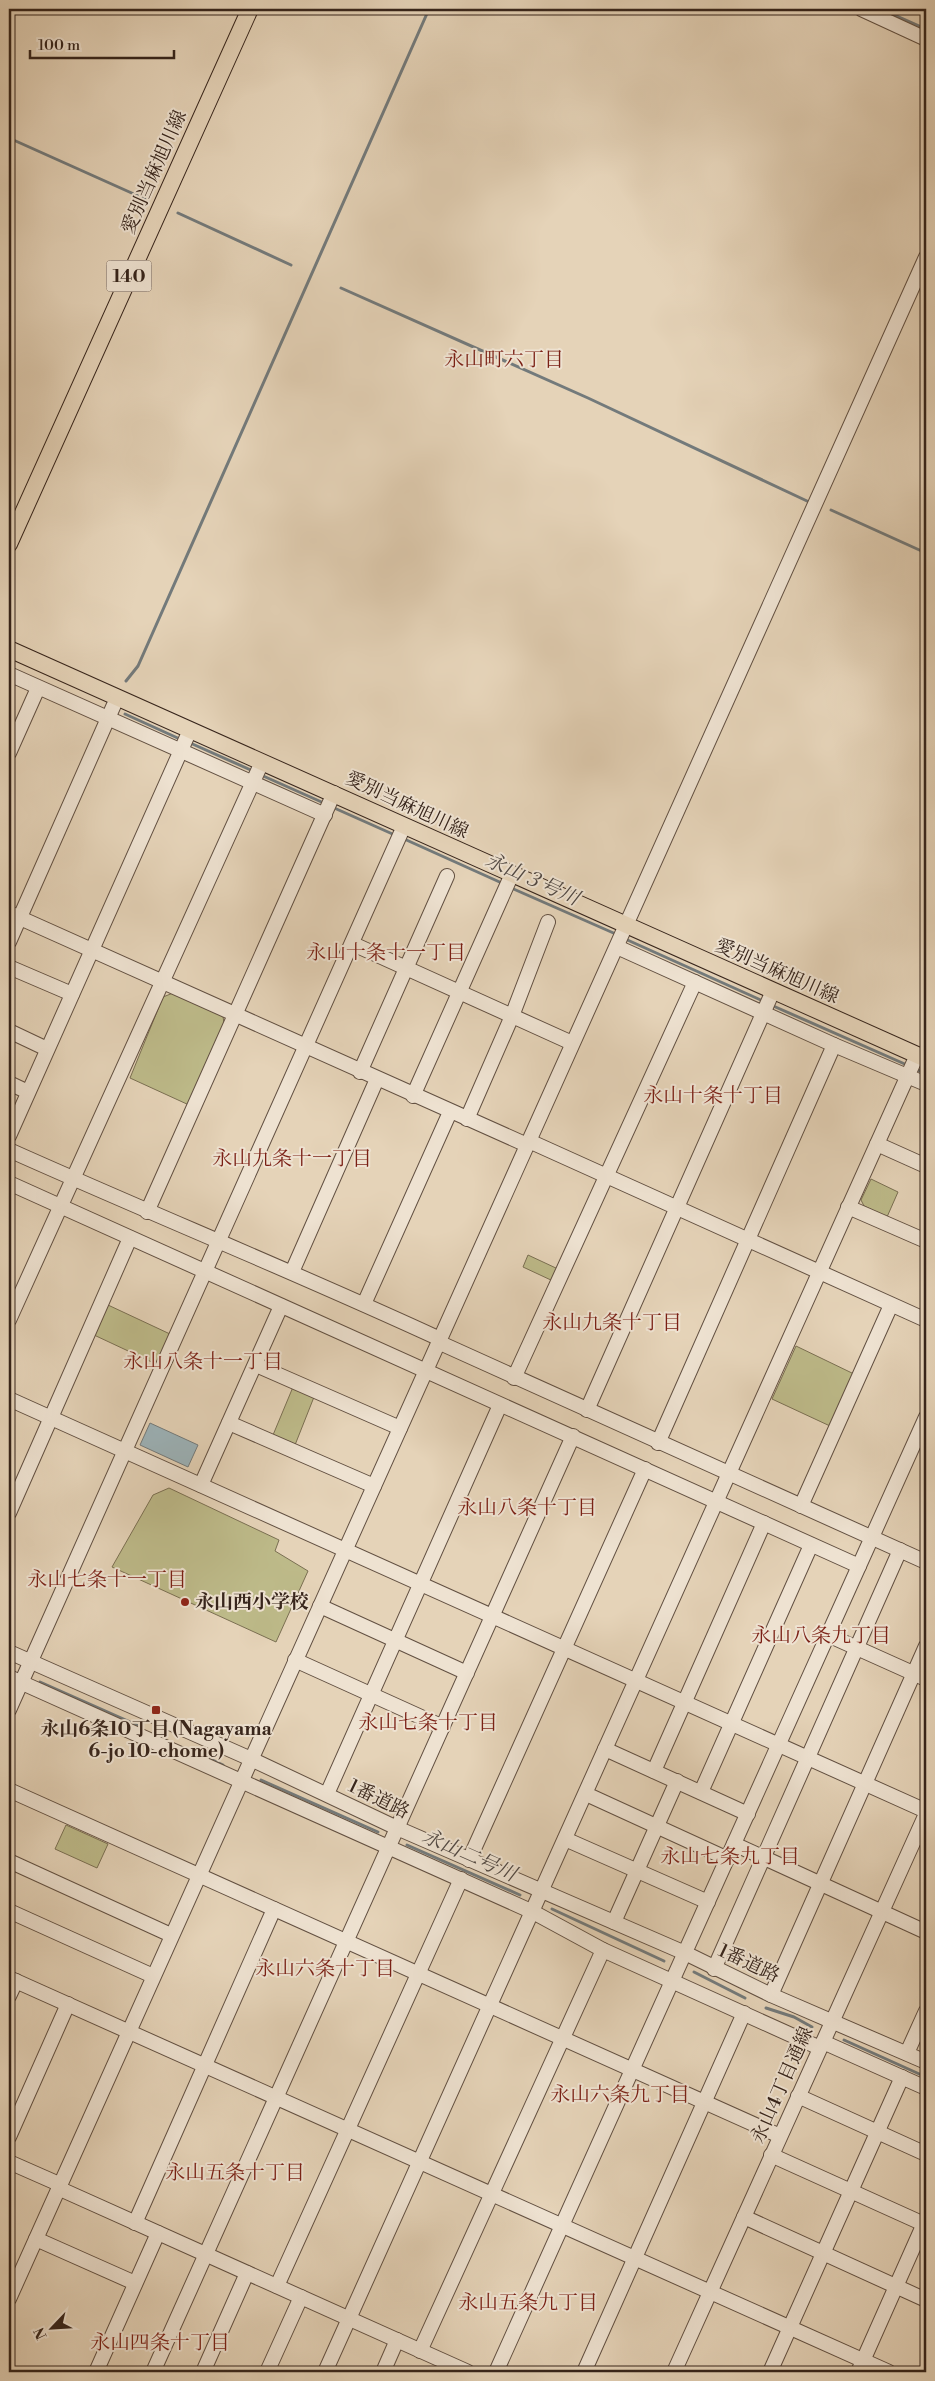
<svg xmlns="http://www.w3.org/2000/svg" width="935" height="2381" viewBox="0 0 935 2381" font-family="'Libre Bodoni','Noto Serif JP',serif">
<rect width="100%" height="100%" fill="#e5d3b8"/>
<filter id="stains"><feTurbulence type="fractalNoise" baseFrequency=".004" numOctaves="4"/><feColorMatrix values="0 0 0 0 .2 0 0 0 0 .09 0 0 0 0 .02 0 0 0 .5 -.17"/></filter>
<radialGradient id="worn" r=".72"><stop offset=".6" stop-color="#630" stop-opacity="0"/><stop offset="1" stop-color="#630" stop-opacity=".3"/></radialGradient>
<!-- green -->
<g fill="#bdba89" stroke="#7a6f52">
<polygon points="173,993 223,1016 224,1024 189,1105 130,1078 163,997"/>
<polygon points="871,1179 898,1192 887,1217 864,1206 861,1200"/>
<polygon points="528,1255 558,1269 553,1281 523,1267"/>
<polygon points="108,1305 170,1334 156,1364 94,1335"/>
<polygon points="796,1346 854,1374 830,1426 772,1399"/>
<polygon points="293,1387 314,1397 295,1445 273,1435"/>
<polygon points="169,1488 279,1540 275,1551 308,1571 276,1642 112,1567 153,1495"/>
<polygon points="66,1825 108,1844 97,1868 55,1849"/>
</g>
<!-- water -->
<polygon fill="#9cb4bb" stroke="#737a7b" points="150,1423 198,1445 188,1467 140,1445"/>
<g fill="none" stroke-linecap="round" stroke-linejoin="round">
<!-- stream -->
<g stroke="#737a7b" stroke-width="3">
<polyline points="881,9 926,29"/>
<polyline points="9,138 145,199"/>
<polyline points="178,213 291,265"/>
<polyline points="341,288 588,398 807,501"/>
<polyline points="831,510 926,553"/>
<polyline points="126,681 138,666 429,9"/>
<polyline points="125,714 182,740"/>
<polyline points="188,742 253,771"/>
<polyline points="261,775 326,804"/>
<polyline points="332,807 397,836"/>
<polyline points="402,838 504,884"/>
<polyline points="509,887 618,935"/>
<polyline points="623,938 763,1001"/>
<polyline points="771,1005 907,1065"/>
<polyline points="915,1069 926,1073"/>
<polyline points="40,1682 137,1725"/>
<polyline points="189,1749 223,1765"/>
<polyline points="261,1780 378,1832"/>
<polyline points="407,1845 520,1895"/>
<polyline points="552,1909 664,1961"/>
<polyline points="694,1972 745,1998"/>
<polyline points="766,2008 794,2017 812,2027"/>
<polyline points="844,2040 926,2077"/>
</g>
<defs>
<g id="minor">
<polyline points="861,9 926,39"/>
<polyline points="9,674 325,815"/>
<polyline points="9,753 38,688"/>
<polyline points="9,913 527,1145"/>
<polyline points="9,942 117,698"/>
<polyline points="353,944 572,1043"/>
<polyline points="617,947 834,1045 926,1084"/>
<polyline points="9,967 72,994"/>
<polyline points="9,1031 47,1049"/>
<polyline points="360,1072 447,876"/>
<polyline points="9,1083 28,1092"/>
<polyline points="413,1096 512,874"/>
<polyline points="467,1119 512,1016 548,922"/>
<polyline points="9,1136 190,730"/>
<polyline points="529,1141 926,1320"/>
<polyline points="877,1144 926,1166"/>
<path d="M9 1150C152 1214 297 1273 440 1339"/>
<polyline points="9,1183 859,1566 926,1417"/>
<polyline points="848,1207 926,1241"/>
<polyline points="147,1212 334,793"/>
<polyline points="292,1272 377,1079"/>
<polyline points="364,1304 450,1112"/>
<polyline points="9,1320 262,762"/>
<polyline points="438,1342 926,1562"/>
<polyline points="256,1365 400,1428"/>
<polyline points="514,1378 695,982"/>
<polyline points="9,1399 926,1811"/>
<polyline points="587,1410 773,991"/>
<polyline points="229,1423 374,1486"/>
<polyline points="658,1443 834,1045"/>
<polyline points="201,1485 281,1306"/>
<polyline points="801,1506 891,1305"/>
<polyline points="9,1513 130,1238"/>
<polyline points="320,1606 467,1673"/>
<polyline points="828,1635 926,1679"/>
<polyline points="9,1652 251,1759 397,1828 685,1953 771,1995 926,2062"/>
<polyline points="295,1660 443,1727"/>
<polyline points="9,1677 533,1912 603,1950 820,2048"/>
<polyline points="9,1710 404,826"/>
<polyline points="605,1749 748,1814"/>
<polyline points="654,1771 764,1523"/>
<polyline points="9,1790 780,2136"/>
<polyline points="701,1792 811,1545"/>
<polyline points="327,1794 500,1405"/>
<polyline points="586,1794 728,1859"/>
<polyline points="565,1839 708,1902"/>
<polyline points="734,1844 926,1932"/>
<polyline points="469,1860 645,1469"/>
<polyline points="9,1861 171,1935"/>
<polyline points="9,1911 153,1976"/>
<polyline points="614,1922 677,1781"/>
<polyline points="714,1969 900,1550"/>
<polyline points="9,1978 889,2372"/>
<polyline points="771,1995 926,1646"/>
<polyline points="9,1996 16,1981"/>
<polyline points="823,2042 926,2088"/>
<polyline points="907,2053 926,2011"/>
<polyline points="798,2096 926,2154"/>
<polyline points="9,2137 68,2004"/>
<polyline points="771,2155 926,2225"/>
<polyline points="9,2162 59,2184"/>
<polyline points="58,2188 468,2372"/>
<polyline points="744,2217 926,2300"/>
<polyline points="135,2223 274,1909"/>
<polyline points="36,2239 135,2283"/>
<polyline points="277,2286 461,1879"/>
<polyline points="9,2299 926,257"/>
<polyline points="420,2351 603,1950"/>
<polyline points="96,2372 158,2233"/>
<polyline points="153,2372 573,1436"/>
<polyline points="203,2372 247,2273"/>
<polyline points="267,2372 301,2297"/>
<polyline points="325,2372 917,1055"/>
<polyline points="383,2372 397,2340"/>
<polyline points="496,2372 859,1566"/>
<polyline points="584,2372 744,2013"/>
<polyline points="674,2372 926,1814"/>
<polyline points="770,2372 902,2077"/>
<polyline points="858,2372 926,2219"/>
</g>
<g id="major">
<polyline points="9,544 250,9"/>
<polyline points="9,649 926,1059"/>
</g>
</defs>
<!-- minor casing -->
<use href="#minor" stroke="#625042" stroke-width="16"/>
<!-- major casing -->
<use href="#major" stroke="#36241b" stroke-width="18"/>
<!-- minor -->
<use href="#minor" stroke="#eee2d1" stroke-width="14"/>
<!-- major -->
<use href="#major" stroke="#e5d3b8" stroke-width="16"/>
</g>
<!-- markers -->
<g fill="#8f2418" stroke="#eee2d1" stroke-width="2">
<circle cx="185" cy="1602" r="5"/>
<rect x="151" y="1705" width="10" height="10" rx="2.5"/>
</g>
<g text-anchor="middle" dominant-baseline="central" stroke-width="4" stroke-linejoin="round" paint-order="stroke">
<!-- shield labels -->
<rect fill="#eee2d1" stroke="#6d5d52" stroke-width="1" x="106.5" y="260.5" width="45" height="31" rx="4"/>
<g font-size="18" font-weight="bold" fill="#36241b">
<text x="129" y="276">140</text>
</g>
<!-- street labels -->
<g font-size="19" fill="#36241b" stroke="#eee2d1">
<text transform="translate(154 172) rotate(-66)">愛別当麻旭川線</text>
<text transform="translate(407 805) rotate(25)">愛別当麻旭川線</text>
<text transform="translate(777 971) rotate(24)">愛別当麻旭川線</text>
<text transform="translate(379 1799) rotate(26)">1番道路</text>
<text transform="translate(749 1963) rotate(25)">1番道路</text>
<text transform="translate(782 2085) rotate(-66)">永山4丁目通線</text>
</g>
<!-- poi labels -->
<g font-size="19" font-weight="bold" fill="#36241b" stroke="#eee2d1" text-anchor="start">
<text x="195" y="1602">永山西小学校</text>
<text x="156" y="1729" text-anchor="middle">永山6条10丁目 (Nagayama<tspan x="156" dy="22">6-jo 10-chome)</tspan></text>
</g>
<!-- neighbourhood labels -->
<g font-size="20" fill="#7a1f14" stroke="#eee2d1">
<text x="504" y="360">永山町六丁目</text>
<text x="386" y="953">永山十条十一丁目</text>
<text x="713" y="1096">永山十条十丁目</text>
<text x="292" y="1159">永山九条十一丁目</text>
<text x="612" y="1323">永山九条十丁目</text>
<text x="203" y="1362">永山八条十一丁目</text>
<text x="527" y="1508">永山八条十丁目</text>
<text x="107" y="1580">永山七条十一丁目</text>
<text x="821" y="1636">永山八条九丁目</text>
<text x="428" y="1723">永山七条十丁目</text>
<text x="730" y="1857">永山七条九丁目</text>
<text x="325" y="1969">永山六条十丁目</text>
<text x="620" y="2095">永山六条九丁目</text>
<text x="235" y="2173">永山五条十丁目</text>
<text x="528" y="2303">永山五条九丁目</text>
<text x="160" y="2343">永山四条十丁目</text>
</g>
<!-- water labels -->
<g font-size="20" font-style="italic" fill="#504843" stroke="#eee2d1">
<text transform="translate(532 880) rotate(24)">永山３号川</text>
<text transform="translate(469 1856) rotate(24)">永山二号川</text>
</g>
</g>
<!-- margin -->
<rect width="935" height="2381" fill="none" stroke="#e5d3b8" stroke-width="30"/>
<rect x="10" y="10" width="915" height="2361" fill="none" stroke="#36241b" stroke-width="2.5"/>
<rect x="15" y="15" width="905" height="2351" fill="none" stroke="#36241b"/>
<!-- north arrow -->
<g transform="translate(52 2328) rotate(245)" stroke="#eee2d1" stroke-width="4" paint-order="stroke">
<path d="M0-4L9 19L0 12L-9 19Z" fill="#36241b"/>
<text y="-8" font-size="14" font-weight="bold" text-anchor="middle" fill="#36241b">N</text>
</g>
<!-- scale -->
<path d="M30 50v8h144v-8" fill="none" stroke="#36241b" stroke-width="2.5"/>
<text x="38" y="50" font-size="15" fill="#36241b" stroke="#eee2d1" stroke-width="4" paint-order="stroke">100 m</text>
<rect width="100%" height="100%" filter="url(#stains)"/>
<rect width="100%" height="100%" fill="url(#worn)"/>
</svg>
